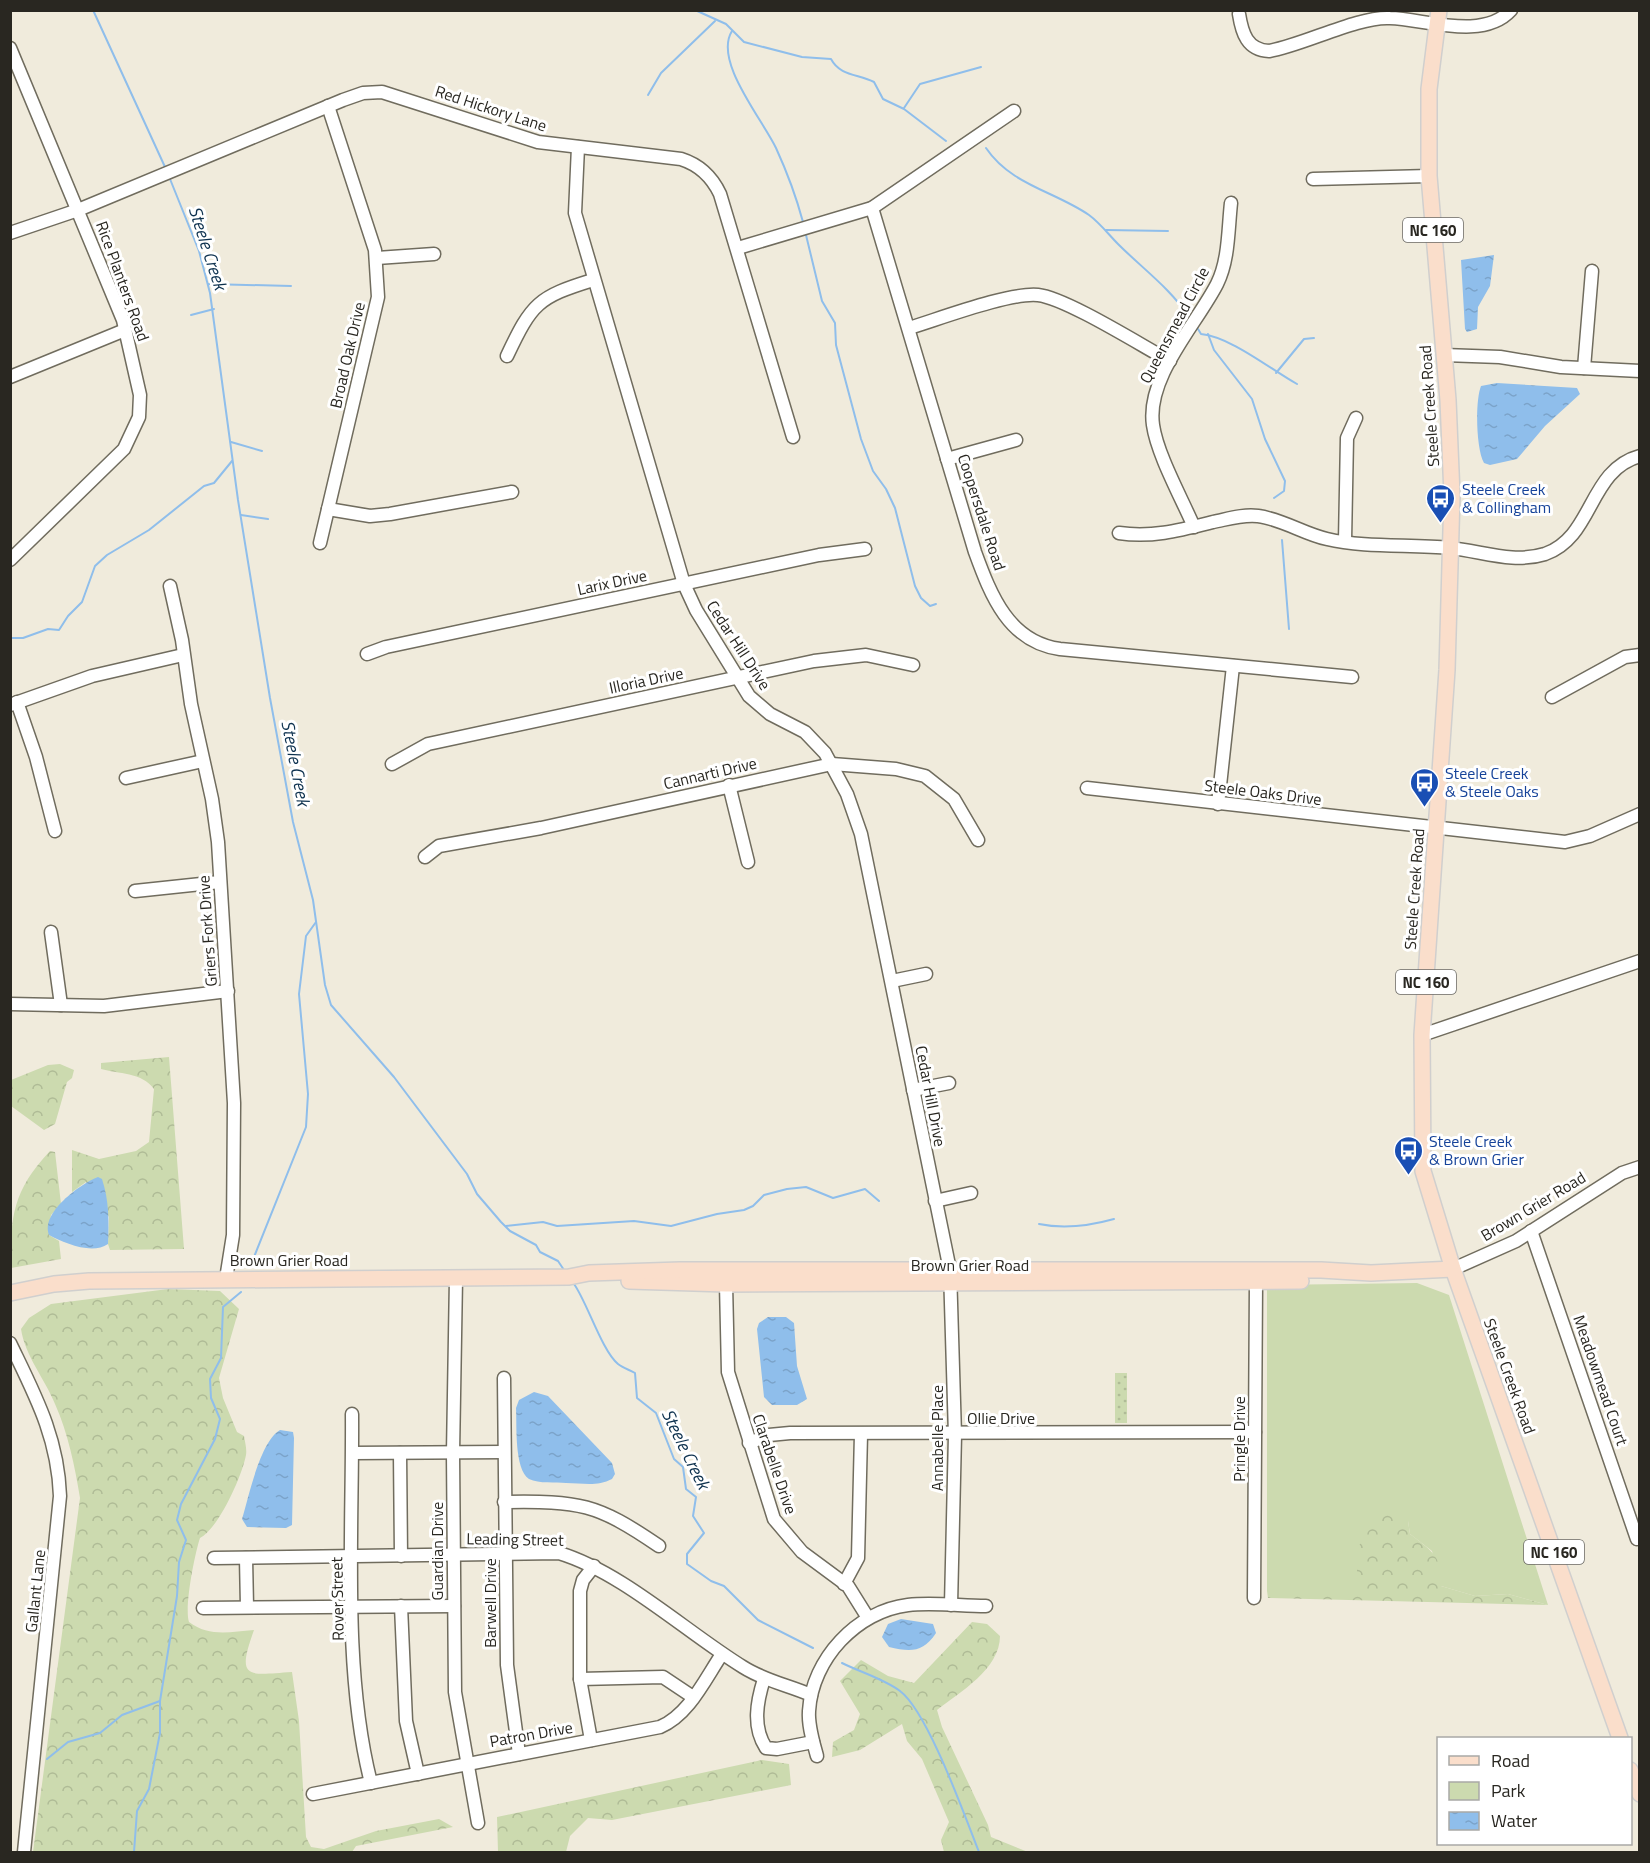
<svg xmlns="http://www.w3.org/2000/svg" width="1650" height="1863" viewBox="0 0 1650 1863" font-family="'Titillium Web',sans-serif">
<defs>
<pattern id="forest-crowns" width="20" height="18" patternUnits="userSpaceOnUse" patternTransform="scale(1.5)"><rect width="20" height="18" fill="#ccdaaf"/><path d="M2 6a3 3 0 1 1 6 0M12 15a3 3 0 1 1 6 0" fill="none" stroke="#afbb96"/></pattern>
<pattern id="park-dots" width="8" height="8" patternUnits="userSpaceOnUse" patternTransform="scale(1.5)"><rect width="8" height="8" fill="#ccdaaf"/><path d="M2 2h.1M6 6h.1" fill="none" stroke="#afbb96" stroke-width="1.8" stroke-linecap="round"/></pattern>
<pattern id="water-ripples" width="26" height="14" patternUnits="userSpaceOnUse" patternTransform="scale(1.5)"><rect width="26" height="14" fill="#8fbeeb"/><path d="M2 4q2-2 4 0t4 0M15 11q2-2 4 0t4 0" fill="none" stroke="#7ba3c9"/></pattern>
</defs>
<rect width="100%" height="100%" fill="#f0ebdc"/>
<!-- green -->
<polygon fill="#ccdaaf" points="1417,1283 1449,1295 1548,1605 1508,1594 1475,1596 1441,1586 1432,1551 1410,1534 1408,1521 1357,1591 1267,1591 1267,1285"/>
<!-- forest -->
<g fill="url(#forest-crowns)">
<path d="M169 1057 184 1249 110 1250 108 1244 109 1217 86 1182 72 1192V1150L99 1159 136 1151 149 1142 154 1089C142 1072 118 1074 101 1069V1063Z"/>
<polygon points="60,1064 74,1070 72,1078 67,1082 55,1124 44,1130 11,1106 11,1080 48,1065"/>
<path d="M50 1151 55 1152 61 1204 51 1215 49 1235 59 1241 61 1259 11 1268C10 1217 13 1190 50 1151Z"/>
<path d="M168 1289 220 1291 239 1309 219 1378 223 1398 237 1432 244 1436C245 1442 247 1449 246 1455 242 1476 219 1528 200 1538 195 1553 184 1607 189 1622 209 1637 229 1632 254 1630 236 1680 247 1675 292 1672L299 1721 306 1837 311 1847 324 1849 376 1831 439 1819 453 1827 356 1846 352 1852H33L80 1498C75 1467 68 1433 55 1404 45 1379 25 1356 21 1329L29 1318 51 1304Z"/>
<path d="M1395 1508 1408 1521 1410 1534C1432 1551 1443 1557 1441 1586L1475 1596 1508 1594 1548 1605 1268 1598 1267 1591H1357V1549L1379 1513Z"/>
<path d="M972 1622 987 1624 1000 1636C1000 1669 960 1692 937 1710L942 1727 988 1825 991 1837 1028 1852H944L941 1840 949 1822 922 1759 907 1741 902 1724 860 1750 832 1757 833 1742 854 1730 860 1714 840 1681 861 1660 888 1676 914 1683Z"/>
<polygon points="762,1760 789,1764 791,1785 612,1820 588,1818 570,1836 566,1852 498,1852 497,1817"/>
</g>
<!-- park -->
<rect fill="url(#park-dots)" x="1115" y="1373" width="12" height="50"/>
<!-- water -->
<g fill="url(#water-ripples)">
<polygon points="1494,255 1490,286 1478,307 1477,329 1467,332 1465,329 1461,260"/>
<path d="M1497 383 1577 388 1580 394 1545 426 1517 459 1490 465 1484 463C1476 449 1475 401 1481 386Z"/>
<path d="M98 1177 102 1179C109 1200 109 1221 108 1244 92 1255 64 1243 49 1235 40 1213 80 1184 98 1177Z"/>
<polygon points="768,1317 786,1317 794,1323 797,1366 807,1399 797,1405 772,1405 764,1397 757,1329 759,1323"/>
<path d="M534 1392 548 1396 612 1463 615 1474 612 1479C597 1487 582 1483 566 1483 556 1482 539 1484 529 1479 514 1469 517 1425 516 1408L519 1400Z"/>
<path d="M280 1430 293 1432 294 1438 292 1525 286 1528 247 1527 242 1519C249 1496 260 1442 280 1430Z"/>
<path d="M901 1619 933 1624 936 1633C923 1653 910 1652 889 1647L882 1637 888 1624Z"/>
</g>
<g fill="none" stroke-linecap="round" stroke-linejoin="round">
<!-- stream -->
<g stroke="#8fbeeb" stroke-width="2">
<polyline points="93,10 165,167"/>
<path d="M695 10 726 24 744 42 802 57 831 59C840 76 858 74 874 82L883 99 904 109 946 141"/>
<path d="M732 31C713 61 763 120 776 148 787 172 796 196 803 222"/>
<polyline points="648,95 661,73 715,21"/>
<polyline points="904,108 920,84 981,67"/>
<path d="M986 148C1011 185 1054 191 1089 215 1100 223 1109 235 1118 244 1143 269 1170 288 1189 317"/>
<polyline points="170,179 199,251 210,293 238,500 270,698 293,822 313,900 325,985 331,1005 394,1077 467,1174 477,1194 501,1222 510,1231 536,1245 540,1252 558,1261 564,1270"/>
<polyline points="1106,230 1168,231"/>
<polyline points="806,235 822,301 835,323 836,345 861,439 873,471 886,489 895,508 915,586 921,598 930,606 936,604"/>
<polyline points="208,284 291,286"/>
<polyline points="191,315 214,309"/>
<path d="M1198 329 1201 334C1231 337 1270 369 1297 384"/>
<polyline points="1208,334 1214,350 1252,399 1265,439 1285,481 1284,491 1274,498"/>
<polyline points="1276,373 1304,339 1314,338"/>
<polyline points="231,442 262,451"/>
<polyline points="241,515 268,519"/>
<polyline points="1282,540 1289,629"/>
<polyline points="10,638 23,638 48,629 59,630 68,616 82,602 95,566 107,555 149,530 204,486 214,483 232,461"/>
<path d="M1039 1224C1063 1229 1089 1226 1114 1219"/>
<polyline points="506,1226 543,1222 557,1226 634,1221 671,1226 717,1214 744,1210 753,1206 764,1195 787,1189 806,1187 833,1198 865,1189 879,1201"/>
<polyline points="250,1267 306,1127 308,1094 299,994 306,936 316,922"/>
<path d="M574 1284C587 1302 602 1351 618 1364 623 1368 630 1370 635 1373L637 1398 656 1413 674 1459 683 1467 686 1489 696 1497 693 1516 704 1533 687 1554V1564L711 1581 724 1586 758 1620 813 1648"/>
<path d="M842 1663C860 1672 884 1679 900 1691 928 1712 965 1817 979 1852"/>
<polyline points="47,1759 68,1742 100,1733 122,1715 160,1701"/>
<polyline points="134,1852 137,1811 149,1789 160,1733 160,1701 177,1596 179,1562 186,1540 177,1520 181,1504 215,1439 220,1419 211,1398 210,1379 221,1358 223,1307 241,1292"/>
</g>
<defs>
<g id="minor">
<path d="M1239 14C1242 33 1247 50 1269 51 1304 45 1358 16 1390 18 1425 19 1483 41 1511 10"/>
<polyline points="10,48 123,320 140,395 139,417 124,449 10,560"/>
<polyline points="578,147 575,213 684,584 696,610 749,696 770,714 805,732 825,753 847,794 861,834 950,1270 955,1435 951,1605"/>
<polyline points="1313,179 1429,176"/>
<path d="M872 208 975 552C991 596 1009 642 1060 649L1352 677"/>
<path d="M10 233 78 210 343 100 363 93 382 92 538 142 681 159C700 165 712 177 720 194L793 437"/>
<polyline points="738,248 872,208 1014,111"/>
<polyline points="377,258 434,254"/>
<path d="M909 328C939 319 1010 292 1038 295 1066 298 1142 346 1170 361"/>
<polyline points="1444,355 1500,357 1561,367 1640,371"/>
<path d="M507 356C532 303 538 297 593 280"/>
<polyline points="1584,368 1592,271"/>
<polyline points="10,377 125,330"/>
<polyline points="947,459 1016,440"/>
<polyline points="328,509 370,516 390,514 512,492"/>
<path d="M1194 527C1182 499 1157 454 1153 425 1146 377 1196 325 1217 284 1229 260 1228 230 1231 203"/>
<path d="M1119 533C1152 538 1181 530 1213 522 1228 519 1243 514 1258 516 1282 519 1304 534 1327 539 1365 548 1411 544 1450 548 1482 551 1513 564 1545 554 1594 537 1588 470 1640 456"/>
<polyline points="1345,541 1347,438 1356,418"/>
<polyline points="320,543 378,297 375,250 328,106"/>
<polyline points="170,586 182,640 191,704 212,799 218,842 234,1103 233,1235 226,1279"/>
<polyline points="367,654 386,647 819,555 865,549"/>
<polyline points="1552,697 1625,657 1640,655"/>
<polyline points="17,702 36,757 55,831"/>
<polyline points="10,705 92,676 183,655"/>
<polyline points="392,764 428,744 814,661 866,655 913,665"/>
<polyline points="126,778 203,761"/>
<polyline points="729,785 748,862"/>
<polyline points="1087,788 1565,842 1590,836 1640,814"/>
<polyline points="1218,804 1233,666"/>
<polyline points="425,857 439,846 541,828 832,764 896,769 925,776 954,799 978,840"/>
<polyline points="135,891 220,882"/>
<polyline points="51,932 61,1005"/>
<polyline points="892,981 926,974"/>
<polyline points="10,1004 104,1006 228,991"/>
<polyline points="1422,1035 1640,961"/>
<polyline points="913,1090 949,1083"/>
<polyline points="935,1201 971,1193"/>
<polyline points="1531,1231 1637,1539"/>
<polyline points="1453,1269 1516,1241 1622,1173 1640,1167"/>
<polyline points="456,1278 453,1453 455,1692 478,1823"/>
<polyline points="726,1284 728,1372 774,1519 802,1552 848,1586 868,1618"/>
<path d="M10 1343C35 1395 58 1437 60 1496L24 1852"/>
<polyline points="504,1378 507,1665 519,1754"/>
<path d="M352 1414C353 1531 342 1669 371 1783"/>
<polyline points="749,1443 769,1435 790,1433 1255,1432"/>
<polyline points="353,1453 504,1452"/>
<polyline points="400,1453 401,1556"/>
<path d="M504 1502C580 1501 596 1503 659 1546"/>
<path d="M214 1558 559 1553C622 1572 686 1632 743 1667 765 1681 788 1685 811 1695"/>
<polyline points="246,1558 247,1607"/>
<polyline points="844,1584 858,1558 861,1434"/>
<polyline points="1254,1598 1256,1282"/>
<polyline points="401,1606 406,1721 418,1774"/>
<polyline points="203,1608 454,1606"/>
<polyline points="580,1679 663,1677 693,1697"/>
<path d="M764 1679C757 1701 752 1727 766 1748L777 1749 813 1742"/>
<polyline points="591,1740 580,1679 580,1591 583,1580 594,1566"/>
<path d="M817 1756C813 1741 808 1726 809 1711 812 1659 857 1611 908 1605 933 1602 961 1606 986 1606"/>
<path d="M313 1794 660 1727C689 1715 705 1679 722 1654"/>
</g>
<g id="major">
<polyline points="1439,10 1429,89 1429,176 1448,400 1452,495 1447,670 1422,1035 1423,1171 1453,1269 1620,1738"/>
<polyline points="629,1281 726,1284 1301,1281"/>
<polyline points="10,1293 54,1284 89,1281 569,1277 589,1273 680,1270 1321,1270 1371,1273 1453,1269"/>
<polyline points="1630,1770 1640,1794"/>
</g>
</defs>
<!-- minor casing -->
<use href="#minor" stroke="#706c5e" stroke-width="15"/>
<!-- major casing -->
<use href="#major" stroke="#d0cfce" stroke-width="18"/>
<!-- minor -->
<use href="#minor" stroke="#fff" stroke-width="12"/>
<!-- major -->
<use href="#major" stroke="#fadecb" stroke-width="15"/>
</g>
<!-- icons -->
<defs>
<symbol id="bus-pin" viewBox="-11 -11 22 30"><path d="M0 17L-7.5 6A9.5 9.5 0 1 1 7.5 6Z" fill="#1a4fb4" stroke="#fff"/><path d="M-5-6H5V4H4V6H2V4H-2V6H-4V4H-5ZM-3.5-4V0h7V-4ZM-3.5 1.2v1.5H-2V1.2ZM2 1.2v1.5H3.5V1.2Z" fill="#fff"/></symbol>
</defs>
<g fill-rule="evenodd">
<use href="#bus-pin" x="1424" y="482" width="33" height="45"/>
<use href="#bus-pin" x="1408" y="766" width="33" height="45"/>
<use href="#bus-pin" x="1392" y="1134" width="33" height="45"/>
</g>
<g text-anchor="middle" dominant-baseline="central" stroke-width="6" stroke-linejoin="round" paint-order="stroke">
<!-- shield labels -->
<g fill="#fff" stroke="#696864" stroke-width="1.5">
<rect x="1403" y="218" width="60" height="24" rx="4.5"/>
<rect x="1396" y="970" width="60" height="24" rx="4.5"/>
<rect x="1524" y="1540" width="60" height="24" rx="4.5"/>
</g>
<g font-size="15" font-weight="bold" fill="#292721">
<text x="1433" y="230">NC 160</text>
<text x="1426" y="982">NC 160</text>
<text x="1554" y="1552">NC 160</text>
</g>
<!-- street labels -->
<g font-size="16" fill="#292721" stroke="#fff">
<text transform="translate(491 108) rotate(18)">Red Hickory Lane</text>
<text transform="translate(123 281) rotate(70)">Rice Planters Road</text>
<text transform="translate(1174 325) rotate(-62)">Queensmead Circle</text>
<text transform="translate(347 355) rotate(-77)">Broad Oak Drive</text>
<text transform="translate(1429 406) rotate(-94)">Steele Creek Road</text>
<text transform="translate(982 512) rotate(72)">Coopersdale Road</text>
<text transform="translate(612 582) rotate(-12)">Larix Drive</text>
<text transform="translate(739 645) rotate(57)">Cedar Hill Drive</text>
<text transform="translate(646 680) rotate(-12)">Illoria Drive</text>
<text transform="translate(710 773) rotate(-13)">Cannarti Drive</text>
<text transform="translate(1263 792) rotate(7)">Steele Oaks Drive</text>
<text transform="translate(1414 889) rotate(-86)">Steele Creek Road</text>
<text transform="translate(207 931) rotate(-94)">Griers Fork Drive</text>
<text transform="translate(931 1096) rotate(79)">Cedar Hill Drive</text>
<text transform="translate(1533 1206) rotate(-31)">Brown Grier Road</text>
<text x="289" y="1260">Brown Grier Road</text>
<text x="970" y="1265">Brown Grier Road</text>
<text transform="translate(1510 1376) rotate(70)">Steele Creek Road</text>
<text transform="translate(1601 1380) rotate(71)">Meadowmead Court</text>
<text x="1001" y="1418">Ollie Drive</text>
<text transform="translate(937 1438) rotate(-90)">Annabelle Place</text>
<text transform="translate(1239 1439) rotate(-90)">Pringle Drive</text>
<text transform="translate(775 1464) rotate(71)">Clarabelle Drive</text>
<text transform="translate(515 1539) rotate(1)">Leading Street</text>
<text transform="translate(437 1551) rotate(-90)">Guardian Drive</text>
<text transform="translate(35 1591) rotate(-84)">Gallant Lane</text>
<text transform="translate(337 1599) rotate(-91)">Rover Street</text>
<text transform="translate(490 1603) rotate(-90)">Barwell Drive</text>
<text transform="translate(531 1734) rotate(-10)">Patron Drive</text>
</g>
<!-- transit labels -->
<g font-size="16" fill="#164399" stroke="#fff" text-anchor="start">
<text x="1462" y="489">Steele Creek<tspan x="1462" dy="18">&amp; Collingham</tspan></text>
<text x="1445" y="773">Steele Creek<tspan x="1445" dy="18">&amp; Steele Oaks</tspan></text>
<text x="1429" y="1141">Steele Creek<tspan x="1429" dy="18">&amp; Brown Grier</tspan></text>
</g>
<!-- water labels -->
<g font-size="18" font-style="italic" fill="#0d314e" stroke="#fff">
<text transform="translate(208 248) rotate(72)">Steele Creek</text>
<text transform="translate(296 763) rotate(79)">Steele Creek</text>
<text transform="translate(686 1449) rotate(64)">Steele Creek</text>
</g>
</g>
<!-- border -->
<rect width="1650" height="1863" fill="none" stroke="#292721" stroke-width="24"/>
<!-- legend -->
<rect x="1437" y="1737" width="195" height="108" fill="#ffffff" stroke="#a9a9a6" stroke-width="1.5"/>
<rect x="1449" y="1756" width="30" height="9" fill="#fadecb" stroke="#a9a9a6" stroke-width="1.5"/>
<text x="1491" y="1767" font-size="18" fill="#292721">Road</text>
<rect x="1449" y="1782" width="30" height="18" fill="#ccdaaf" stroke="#a9a9a6" stroke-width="1.5"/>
<text x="1491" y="1797" font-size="18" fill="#292721">Park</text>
<rect x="1449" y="1812" width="30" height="18" fill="url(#water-ripples)" stroke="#a9a9a6" stroke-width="1.5"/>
<text x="1491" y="1827" font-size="18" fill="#292721">Water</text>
</svg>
